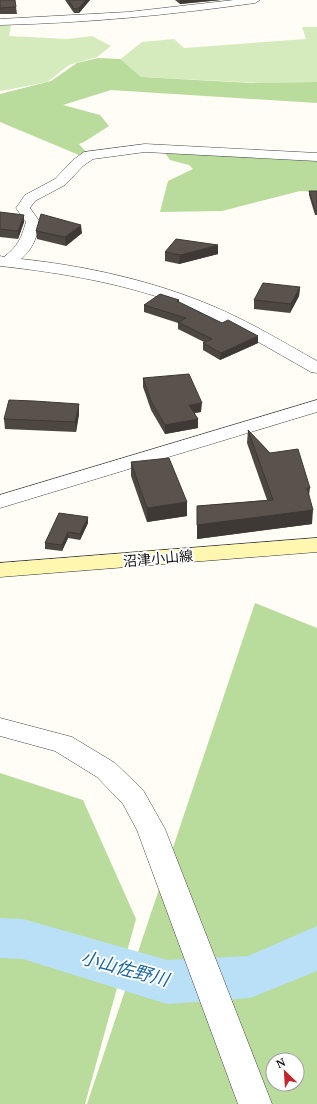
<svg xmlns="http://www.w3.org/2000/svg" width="317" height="1104" viewBox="0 0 317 1104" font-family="'Noto Serif','Noto Sans JP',serif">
<rect width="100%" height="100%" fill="#fffdf5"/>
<!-- green -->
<g fill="#d5ebbd">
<polygon points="0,24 11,25 9,36 68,39 92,36 111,46 97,57 69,65 47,82 1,91 0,90"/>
<polygon points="302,27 317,27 317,82 260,83 141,77 118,61 142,42 174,39 184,48 306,39"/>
</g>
<!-- forest -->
<g fill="#b9dc9c" fill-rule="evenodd">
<polygon points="98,58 120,59 141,77 252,83 317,82 317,103 111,90 63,105 100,115 109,126 84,142 79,144 87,153 79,155 0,122 0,94 51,81 77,63"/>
<polygon points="165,153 317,160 317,192 300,191 222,211 160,212 168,181 193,169 189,165 170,160"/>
<path d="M255 603 317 628V1104H87ZM273 1060H297V1084H273Z"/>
<polygon points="0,773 83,800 136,919 85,1104 0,1104"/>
</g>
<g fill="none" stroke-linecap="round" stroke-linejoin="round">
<!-- river -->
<polygon fill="#b9e0f7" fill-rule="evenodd" points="0,918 23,919 167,960 248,956 317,926 317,971 250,998 167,1004 23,959 0,958"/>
<defs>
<g id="minor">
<path d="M145 144 317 153V161L145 152 93 159 83 166 65 185 35 201 30 208 40 222C37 237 33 249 21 259 87 266 154 281 215 307 250 322 283 342 317 361V373L311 372C270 349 230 324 187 307 127 284 64 273 0 266V256L4 257C18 246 21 239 26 222L16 208 25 195 55 179 73 160 84 152Z"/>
<polygon points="317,400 317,412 0,508 0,495"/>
</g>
<g id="tertiary">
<path d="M234 0H260L255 3C170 15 86 23 0 25V19L128 12Z"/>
<polygon points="0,718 72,737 115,763 143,790 165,829 272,1104 238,1104 137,830 123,804 97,777 55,751 0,736"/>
</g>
<polygon id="secondary" points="317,538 317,552 0,577 0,563"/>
</defs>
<!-- minor casing -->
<use href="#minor" stroke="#444" stroke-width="1"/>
<!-- tertiary casing -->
<use href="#tertiary" stroke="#444" stroke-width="1"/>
<!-- secondary casing -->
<use href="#secondary" stroke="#333" stroke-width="1"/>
<!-- minor -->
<use href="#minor" fill="#fff" fill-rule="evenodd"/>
<!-- tertiary -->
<use href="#tertiary" fill="#fff" fill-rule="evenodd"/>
<!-- secondary -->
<use href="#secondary" fill="#fff6b0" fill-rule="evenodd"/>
</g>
<!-- wall -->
<g fill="#4d4742">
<polygon points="0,0 16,7 17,14 0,14"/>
<polygon points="65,0 90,0 79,13 74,13"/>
<polygon points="175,0 221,0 180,4"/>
<polygon points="309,191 317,191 317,215 315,215 309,195"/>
<polygon points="0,212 24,222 18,239 0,237"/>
<polygon points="36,231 82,233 66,246 37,239"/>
<polygon points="165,252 218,254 179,264 165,261"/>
<polygon points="300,287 299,296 290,313 254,309 254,300"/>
<polygon points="179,300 179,303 258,343 220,360 203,350 203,343 204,342 178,329 178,323 144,312 144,305"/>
<polygon points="143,378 201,412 194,413 198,419 198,428 165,434 151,410 143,387"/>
<polygon points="79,414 76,432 5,429 4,419"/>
<polygon points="248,430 270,453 310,488 309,496 312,524 197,539 197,506 267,500 247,443"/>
<polygon points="131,462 187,502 187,516 147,522 131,476"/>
<polygon points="88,523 80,540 68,538 62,551 45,549 45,543"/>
</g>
<!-- shaded-wall -->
<g fill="#3f3936">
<polygon points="86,0 90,0 79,13 79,8"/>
<polygon points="180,0 221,0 180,4"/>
<polygon points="24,215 24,222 18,239 18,231"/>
<polygon points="81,225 82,233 66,246 65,237"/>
<polygon points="218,245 218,254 179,264 180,255"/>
<polygon points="300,287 299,296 290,313 291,304"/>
<polygon points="258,336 258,343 220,360 221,353"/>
<polygon points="202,403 201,412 188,414 189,405"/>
<polygon points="79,404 79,414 76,432 75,422"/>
<polygon points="198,419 198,428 165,434 165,425"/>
<polygon points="187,502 187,516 147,522 147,508"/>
<polygon points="313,510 312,524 197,539 197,525"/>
<polygon points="88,517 88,523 80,540 80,534"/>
<polygon points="68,532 68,538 62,551 62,545"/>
</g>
<!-- building -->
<g fill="#5a524d" stroke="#3f3936">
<polygon points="0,0 15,0 16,7 0,8"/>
<polygon points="68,0 86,0 79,8 74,9"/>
<polygon points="309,191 317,191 317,211 315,210"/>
<polygon points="0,212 24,215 18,231 0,229"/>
<polygon points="41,214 81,225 65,237 36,231"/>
<polygon points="176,239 218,245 180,255 165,252"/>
<polygon points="263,283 300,287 291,304 254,300"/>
<polygon points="160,294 179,300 177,301 222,323 228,320 258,336 221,353 203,343 212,339 178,322 186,318 144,305"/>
<polygon points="189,374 202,403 189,405 198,419 165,425 151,401 143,378"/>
<polygon points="9,400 34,401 79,404 75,422 4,419"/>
<polygon points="248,430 270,453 298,449 310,488 307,488 313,510 197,525 197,506 273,500"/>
<polygon points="169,458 187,502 147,508 131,462"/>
<polygon points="59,513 88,517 80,534 68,532 62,545 45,543"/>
</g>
<g text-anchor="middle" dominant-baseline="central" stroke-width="4" stroke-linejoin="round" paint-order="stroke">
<!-- street labels -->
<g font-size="14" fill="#111" stroke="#fff">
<text transform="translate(158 558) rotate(-5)">沼津小山線</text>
</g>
<!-- near-water labels -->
<g font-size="18" font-style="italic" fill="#1768a6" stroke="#fff">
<text transform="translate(125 968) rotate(15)">小山佐野川</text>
</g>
</g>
<!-- north arrow -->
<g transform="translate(285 1072) rotate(335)"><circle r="19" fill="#ffffff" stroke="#a0a0a0"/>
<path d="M0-3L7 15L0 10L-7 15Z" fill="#c4262e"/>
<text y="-6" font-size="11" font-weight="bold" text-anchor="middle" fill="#111111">N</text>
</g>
</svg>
